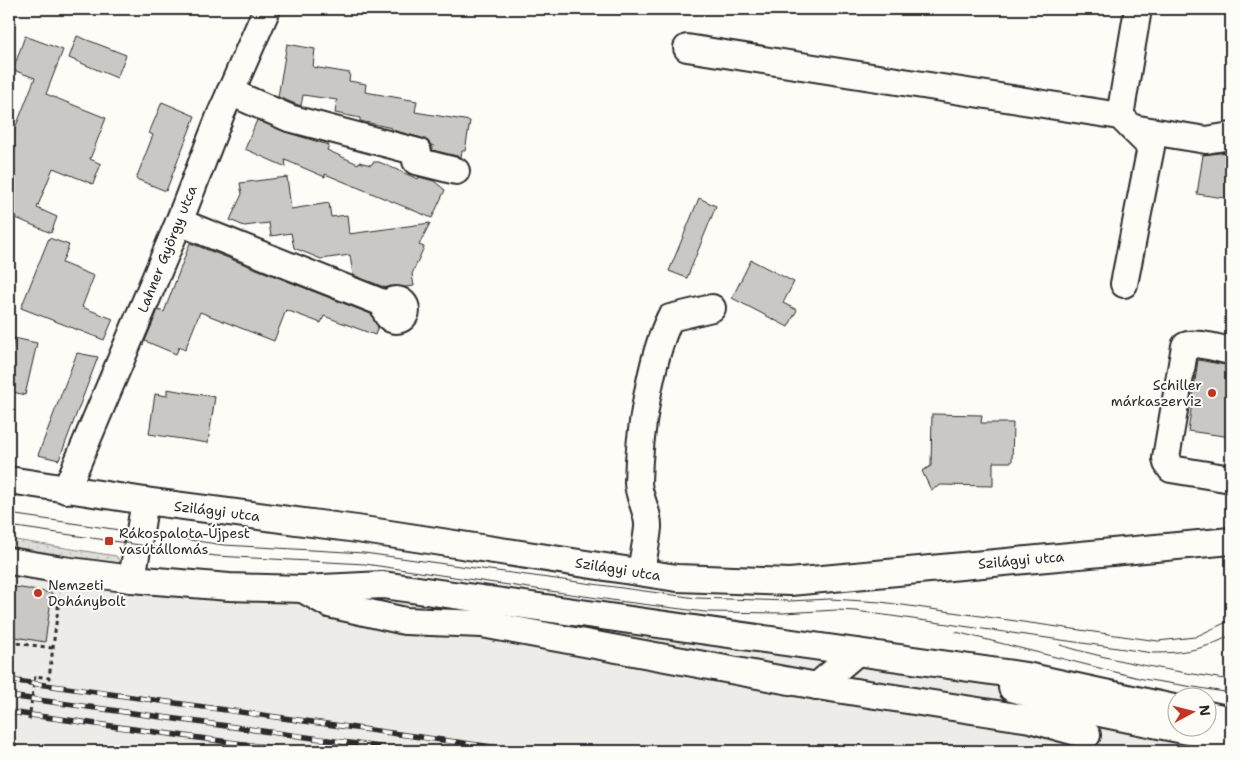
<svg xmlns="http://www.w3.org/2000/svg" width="1240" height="760" viewBox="0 0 1240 760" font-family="'Shantell Sans',sans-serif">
<defs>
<pattern id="grass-dots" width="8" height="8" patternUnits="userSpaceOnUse" patternTransform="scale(1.25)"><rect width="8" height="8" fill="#dfdeda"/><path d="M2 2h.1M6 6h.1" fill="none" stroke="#c0bfbb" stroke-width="1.8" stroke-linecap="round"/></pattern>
</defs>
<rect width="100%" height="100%" fill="#fdfcf7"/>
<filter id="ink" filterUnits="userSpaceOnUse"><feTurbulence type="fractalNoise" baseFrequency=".02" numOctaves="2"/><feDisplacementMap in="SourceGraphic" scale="10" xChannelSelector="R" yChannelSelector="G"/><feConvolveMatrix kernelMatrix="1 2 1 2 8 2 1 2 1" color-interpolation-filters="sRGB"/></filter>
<g filter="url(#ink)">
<!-- built -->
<polygon fill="#edece8" points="385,575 1079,678 1184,697 1178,698 1178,728 1208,728 1208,702 1231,706 1231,751 9,751 9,576 72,586 127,582"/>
<!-- grass -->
<polygon fill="url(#grass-dots)" stroke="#858482" points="9,539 116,556 120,561 116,565 9,549"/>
<!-- building -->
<g fill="#c9c8c4" stroke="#2b2b2b">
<polygon points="25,36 63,50 46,94 106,118 90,159 101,164 93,184 53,168 37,208 57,217 51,233 9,215 9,144 35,78 13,70"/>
<polygon points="77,36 126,55 117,78 69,58"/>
<polygon points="287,44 315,49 313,67 350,73 349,81 366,84 365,92 417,101 415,112 470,121 465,151 462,151 461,157 432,150 434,146 431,145 428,141 422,138 392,130 392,128 360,121 360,118 335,113 337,100 303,95 301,106 278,97"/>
<polygon points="162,102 195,116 166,191 136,179 153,135 149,133"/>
<polygon points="257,120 285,132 329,145 327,150 358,164 359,162 371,165 373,162 379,162 418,179 419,177 434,181 445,190 432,218 325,174 325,177 285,160 286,167 245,149"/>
<polygon points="1227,152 1231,153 1231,199 1197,194 1203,155"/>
<polygon points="287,177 291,209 329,203 331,217 347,215 349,234 430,223 419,245 424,247 412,274 414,286 389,289 353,275 350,255 321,259 294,248 291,233 271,236 269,223 244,226 230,220 242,194 240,183"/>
<polygon points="699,198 716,206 687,278 669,271"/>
<polygon points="49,238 69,245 62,263 94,276 82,307 113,319 104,340 21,308"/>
<polygon points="190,243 381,318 375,335 324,316 321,323 286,310 274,341 200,312 185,350 179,347 176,354 145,341 158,310 164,312"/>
<polygon points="751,260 794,282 783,303 797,310 788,327 732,298"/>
<polygon points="14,338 37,343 25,395 9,391 9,361"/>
<polygon points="77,353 98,357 59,460 38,455"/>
<polygon points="1198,360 1231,366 1231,437 1188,431"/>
<polygon points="167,389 215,397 208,443 149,434 155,394 167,396"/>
<polygon points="932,414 982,415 981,423 1013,423 1012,462 993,462 993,486 941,485 931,490 922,471 931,466"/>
<polygon points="9,586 52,593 45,642 9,636"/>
</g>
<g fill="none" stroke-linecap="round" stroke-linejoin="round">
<defs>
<g id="minor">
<polyline points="687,48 1120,116 1138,9"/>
<polyline points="230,92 289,118 418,152 416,161 456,171"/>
<polyline points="1120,116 1151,147 1124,284"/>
<polyline points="1132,128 1206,140 1231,136"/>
<polyline points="179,222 388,305"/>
<circle cx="396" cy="310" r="10"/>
<path d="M1231 351C1220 349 1194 341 1185 346L1166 458 1167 463 1171 469 1231 479"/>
<polyline points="9,480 145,501 357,529 677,578 790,582 1231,541"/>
<polyline points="66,490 179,222 220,116 267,9"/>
<polyline points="9,561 63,570 132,579 145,501"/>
<path d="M641 572C643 557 647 541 648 527 649 512 638 497 638 482 639 435 650 360 670 318L712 308"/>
<polyline points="132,579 229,587 303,589 383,585 1026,676 1178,709"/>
<polyline points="306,591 329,604 405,621 482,624 817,686 857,652"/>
<polyline points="817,686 1030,719 1087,735"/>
<polyline points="1012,688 1080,709 1208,735 1231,742"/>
<polyline points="1208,715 1231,720"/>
</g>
</defs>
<!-- minor casing -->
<use href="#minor" stroke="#2b2b2b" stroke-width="30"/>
<!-- path -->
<g stroke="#2b2b2b" stroke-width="3" stroke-dasharray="4 4" stroke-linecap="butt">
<polyline points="9,642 53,648"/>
<polyline points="29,720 35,676 49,678 60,593"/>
</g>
<!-- minor -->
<use href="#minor" stroke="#fdfcf7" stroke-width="26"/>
<!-- tram -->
<g stroke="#2b2b2b" stroke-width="1">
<polyline points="9,514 224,545 364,553 696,598 789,601 830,599 881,602 1158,641 1195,637 1231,620"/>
<path d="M9 526 216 556 365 564 618 601 705 612 783 613 837 610 856 611 1153 653C1183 653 1204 650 1231 635"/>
<polyline points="956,632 1143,679 1231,693"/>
<path d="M1060 645C1116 662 1173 671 1231 680"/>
</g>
<defs>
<g id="rail">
<polyline points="9,680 521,751"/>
<polyline points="9,696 408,751"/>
<polyline points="9,712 294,751"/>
</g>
</defs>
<!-- rail casing -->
<use href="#rail" stroke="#2b2b2b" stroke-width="5.5"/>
<!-- rail -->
<use href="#rail" stroke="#fdfcf7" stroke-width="4" stroke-dasharray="11" stroke-linecap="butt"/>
</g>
</g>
<!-- markers -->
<g fill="#c8321e" stroke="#fdfcf7" stroke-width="2">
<circle cx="1212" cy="393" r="5"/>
<rect x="104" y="536" width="10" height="10" rx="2.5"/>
<circle cx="38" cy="593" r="5"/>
</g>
<g text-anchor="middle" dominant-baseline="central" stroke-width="4" stroke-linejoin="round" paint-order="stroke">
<!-- street labels -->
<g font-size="14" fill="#2b2b2b" stroke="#fdfcf7">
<text transform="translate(167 249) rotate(-68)">Lahner György utca</text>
<text transform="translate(217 511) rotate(7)">Szilágyi utca</text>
<text transform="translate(1021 560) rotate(-5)">Szilágyi utca</text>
<text transform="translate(618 569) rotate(9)">Szilágyi utca</text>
</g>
<!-- poi labels -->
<g font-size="14" fill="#2b2b2b" stroke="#fdfcf7" text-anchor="start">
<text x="1202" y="385" text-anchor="end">Schiller<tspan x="1202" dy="16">márkaszerviz</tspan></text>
<text x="119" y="533">Rákospalota-Újpest<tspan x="119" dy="16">vasútállomás</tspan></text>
<text x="48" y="585">Nemzeti<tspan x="48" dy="16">Dohánybolt</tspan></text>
</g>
</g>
<!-- margin -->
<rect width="1240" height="760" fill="none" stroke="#fdfcf7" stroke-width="30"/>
<rect x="15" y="15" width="1210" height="730" fill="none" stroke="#2b2b2b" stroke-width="2" filter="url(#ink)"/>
<!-- north arrow -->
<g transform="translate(1192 712) rotate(83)"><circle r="24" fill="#fdfcf7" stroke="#a9a8a5"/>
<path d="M0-4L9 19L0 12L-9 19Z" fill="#c8321e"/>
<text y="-8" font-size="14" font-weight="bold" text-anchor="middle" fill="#2b2b2b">N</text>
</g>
</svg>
